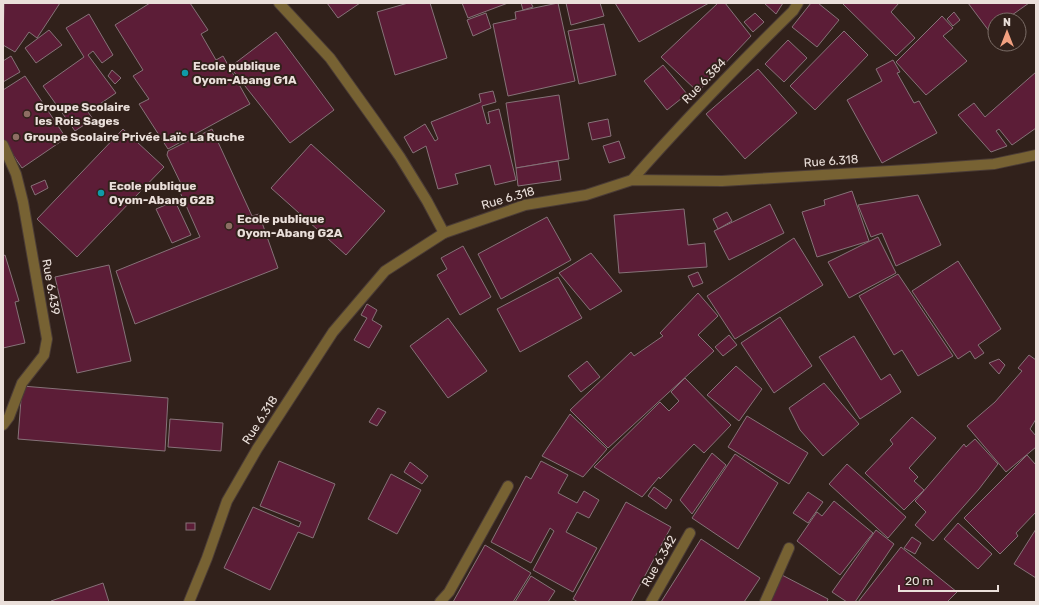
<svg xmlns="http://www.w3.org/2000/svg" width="1039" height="605" viewBox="0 0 1039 605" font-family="Rubik,sans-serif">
<rect width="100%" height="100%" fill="#31211b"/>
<!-- building -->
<g fill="#5c1d37" stroke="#867278">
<polygon points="4,3 60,3 37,38 29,32 15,52 3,45"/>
<polygon points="150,3 190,3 208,30 201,34 216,60 223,56 250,104 168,149 139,104 149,99 133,76 143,70 115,25"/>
<polygon points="327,3 360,3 338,18"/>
<polygon points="408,3 430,3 447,58 395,75 377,12"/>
<polygon points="462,3 508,3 468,18"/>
<polygon points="521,3 531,3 533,7 523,10"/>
<polygon points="558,3 575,81 508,96 493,24 516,19 515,12"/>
<polygon points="566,3 600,3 604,16 571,25"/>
<polygon points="615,3 709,3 639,42"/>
<polygon points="718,3 725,3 751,36 698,92 661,57"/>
<polygon points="764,3 783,3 776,14"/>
<polygon points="811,3 818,3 839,20 817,47 792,27"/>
<polygon points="844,3 899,3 891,12 915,38 896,56 843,4"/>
<polygon points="968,3 1029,3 1005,20 995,20 995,27 989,31"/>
<polygon points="954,12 960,20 953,26 947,19"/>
<polygon points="486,13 491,28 473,36 467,20"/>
<polygon points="755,13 764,22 753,32 744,22"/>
<polygon points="89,14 113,55 102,63 93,51 88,55 116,93 88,112 93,119 75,131 43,86 84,57 66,28"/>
<polygon points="942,16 953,28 943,36 967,61 926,95 896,62"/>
<polygon points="604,24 616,75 579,84 568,31"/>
<polygon points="49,30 62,45 36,63 25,48"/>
<polygon points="844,31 868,55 815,110 790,86"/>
<polygon points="276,32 334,110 290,143 230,67"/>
<polygon points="788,40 807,58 784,82 765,64"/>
<polygon points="11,56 20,72 3,82 3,61"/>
<polygon points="893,60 900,72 897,73 914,103 919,101 937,133 882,163 847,100 882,81 876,69"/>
<polygon points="663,65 687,94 667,110 644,81"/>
<polygon points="758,69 797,113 745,159 706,114"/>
<polygon points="112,70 121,78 115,84 108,76"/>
<polygon points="1036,72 1036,128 1012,145 999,129 996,131 1007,146 991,152 958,115 974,103 985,117"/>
<polygon points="25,76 66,138 22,168 3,140 3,90"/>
<polygon points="493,91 496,102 482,106 487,124 490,123 488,112 499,109 516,180 495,185 490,165 455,174 458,184 438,189 426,146 413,153 404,137 425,124 435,141 438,139 431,122 481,102 479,94"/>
<polygon points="559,95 569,159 516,168 506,103"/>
<polygon points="608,119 611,136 592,140 588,123"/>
<polygon points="123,129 164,167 77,257 37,219"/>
<polygon points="212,129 252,216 259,214 278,268 135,324 116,271 200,237 180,192 184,190 167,155 168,151"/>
<polygon points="619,141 625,158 609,163 603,146"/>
<polygon points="311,144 385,211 346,255 271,188"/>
<polygon points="558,161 561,180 518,186 516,168"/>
<polygon points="45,180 48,188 35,195 31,186"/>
<polygon points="852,191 869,241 817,257 802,212 825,205 824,200"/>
<polygon points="918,195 941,245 896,266 882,233 871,237 858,205"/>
<polygon points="175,201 191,235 172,243 156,209"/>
<polygon points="770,204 784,233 729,260 714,231"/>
<polygon points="684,209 688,245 705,243 707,267 619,273 614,215"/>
<polygon points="727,212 732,221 718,229 713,219"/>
<polygon points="547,217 571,260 501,299 478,254"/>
<polygon points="878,237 896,273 849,298 828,262"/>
<polygon points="794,238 823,285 735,339 707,296"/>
<polygon points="463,246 491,297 460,315 437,275 447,269 441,258"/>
<polygon points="591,253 622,291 590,310 559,273"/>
<polygon points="5,255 19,301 15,302 25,343 3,348 3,256"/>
<polygon points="958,261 1001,329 978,345 984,353 975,359 970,351 958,359 912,291"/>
<polygon points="109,265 131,361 77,373 55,277"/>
<polygon points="698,272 703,283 693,287 688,276"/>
<polygon points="898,274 953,356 918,376 902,350 894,355 859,296"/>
<polygon points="558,277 582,318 520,352 497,309"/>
<polygon points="698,293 718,316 698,335 714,351 608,448 570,410 631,352 634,356 663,336 660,333"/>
<polygon points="367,304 377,310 372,320 382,326 369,348 354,340 367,318 361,315"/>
<polygon points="780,317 812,366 774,393 741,343"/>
<polygon points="448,318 487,371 448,398 410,346"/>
<polygon points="729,335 737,345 723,356 715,347"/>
<polygon points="854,336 881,380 890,374 901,392 860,419 819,357"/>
<polygon points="1029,355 1036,360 1036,419 1030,429 1036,436 1036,447 1006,472 967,426 995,402 1022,371 1018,368"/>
<polygon points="999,359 1005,365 999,374 989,363"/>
<polygon points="587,361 600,377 581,392 568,376"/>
<polygon points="736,366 762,389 739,421 707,395"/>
<polygon points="685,378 731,425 704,453 694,444 660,479 659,477 642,497 594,467 660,402 669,411 679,401 671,392"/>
<polygon points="824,383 859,424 823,456 800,430 789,408"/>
<polygon points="22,386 168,398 165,451 18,439"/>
<polygon points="378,408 386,412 377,426 369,422"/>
<polygon points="570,414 607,449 583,477 542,456"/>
<polygon points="747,416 808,453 789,484 728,447"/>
<polygon points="912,417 936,438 909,468 918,477 914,481 924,490 904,510 865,473 893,444 890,440"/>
<polygon points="170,419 223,423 221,451 168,447"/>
<polygon points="975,439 998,464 979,489 933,541 915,525 926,512 915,501 964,444 966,447"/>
<polygon points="712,453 726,465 692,514 680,500"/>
<polygon points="735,454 778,483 738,549 692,518"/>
<polygon points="1027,455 1036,465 1036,512 1016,533 1018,536 1000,554 964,518"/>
<polygon points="279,461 335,484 313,538 298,532 270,590 224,568 253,507 299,527 301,522 260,506"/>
<polygon points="541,461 568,475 558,493 577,503 584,491 599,500 589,518 577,512 566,532 597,548 573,592 533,570 554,531 550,528 531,563 491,542 526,476 531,479"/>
<polygon points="410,462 428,476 422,484 404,472"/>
<polygon points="847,464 906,517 888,538 829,484"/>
<polygon points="391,474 421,490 397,534 368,519"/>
<polygon points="654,487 672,500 666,509 648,496"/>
<polygon points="808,492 823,502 808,523 793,513"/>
<polygon points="834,501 873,533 840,575 797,541 817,512 822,516"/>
<polygon points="626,502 671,527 631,602 578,602 573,599"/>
<rect x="186" y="523" width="9" height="7"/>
<polygon points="958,523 992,554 978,569 944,539"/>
<polygon points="1036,529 1036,578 1014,564"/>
<polygon points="876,530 894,544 855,602 847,602 832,592"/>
<polygon points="912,537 921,543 915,554 904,548"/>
<polygon points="701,539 760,578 744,602 661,602"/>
<polygon points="485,545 531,573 513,602 453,602"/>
<polygon points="901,547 957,592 947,602 858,602"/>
<polygon points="780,574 828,599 827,602 769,602"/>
<polygon points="531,576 555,591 548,602 515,602"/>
<polygon points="103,583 109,602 51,602 51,601"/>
</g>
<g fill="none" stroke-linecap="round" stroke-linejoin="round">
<defs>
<g id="street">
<polyline points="279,3 330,58 375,121 400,157 427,201 444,233"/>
<polyline points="3,145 16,174 23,202 47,339 44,355 22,383 9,417 3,425"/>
<path d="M632 180C683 122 737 66 793 11L798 3"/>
<polyline points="189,602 207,558 227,501 257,449 333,332 385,271 444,233 525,205 586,195 632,180 722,181 924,169 994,164 1036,155"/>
<polyline points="440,602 449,592 508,486"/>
<polyline points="651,602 690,533"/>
<polyline points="765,602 789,548"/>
</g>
</defs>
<!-- street casing -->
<use href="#street" stroke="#4b3c36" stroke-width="12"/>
<!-- street -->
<use href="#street" stroke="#776233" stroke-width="10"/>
</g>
<!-- markers -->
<g fill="#0f9aa8" stroke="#31211b" stroke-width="1.5">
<circle cx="185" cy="73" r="4"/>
<circle cx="101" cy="193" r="4"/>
</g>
<g fill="#8d6e63" stroke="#31211b" stroke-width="1.5">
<circle cx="27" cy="114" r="4"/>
<circle cx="16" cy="137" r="4"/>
<circle cx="229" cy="226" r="4"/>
</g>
<g text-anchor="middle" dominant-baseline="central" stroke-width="4" stroke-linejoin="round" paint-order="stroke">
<!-- poi labels -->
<g font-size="12" font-weight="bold" fill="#eadfda" stroke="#31211b" text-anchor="start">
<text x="193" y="66">Ecole publique<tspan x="193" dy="14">Oyom-Abang G1A</tspan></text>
<text x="35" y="107">Groupe Scolaire<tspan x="35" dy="14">les Rois Sages</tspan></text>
<text x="24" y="137">Groupe Scolaire Privée Laïc La Ruche</text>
<text x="109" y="186">Ecole publique<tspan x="109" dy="14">Oyom-Abang G2B</tspan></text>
<text x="237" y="219">Ecole publique<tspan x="237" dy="14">Oyom-Abang G2A</tspan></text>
</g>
<!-- street labels -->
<g font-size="12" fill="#eadfda" stroke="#31211b">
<text transform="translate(704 81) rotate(-46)">Rue 6.384</text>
<text transform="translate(831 161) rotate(-4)">Rue 6.318</text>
<text transform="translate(508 198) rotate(-16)">Rue 6.318</text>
<text transform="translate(51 287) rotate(80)">Rue 6.439</text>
<text transform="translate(260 420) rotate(-57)">Rue 6.318</text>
<text transform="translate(659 561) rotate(-60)">Rue 6.342</text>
</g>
</g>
<!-- border -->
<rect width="1039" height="605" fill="none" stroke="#eadfda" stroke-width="8"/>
<!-- north arrow -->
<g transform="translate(1007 32)"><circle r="19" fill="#31211b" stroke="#7b6d67"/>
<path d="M0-3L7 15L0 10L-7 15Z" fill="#f2a080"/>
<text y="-6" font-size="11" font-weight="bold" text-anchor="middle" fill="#eadfda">N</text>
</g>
<!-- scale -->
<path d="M899 585v6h99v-6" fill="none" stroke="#eadfda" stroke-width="2"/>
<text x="905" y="585" font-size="12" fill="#eadfda" stroke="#31211b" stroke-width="3" paint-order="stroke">20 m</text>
</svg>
